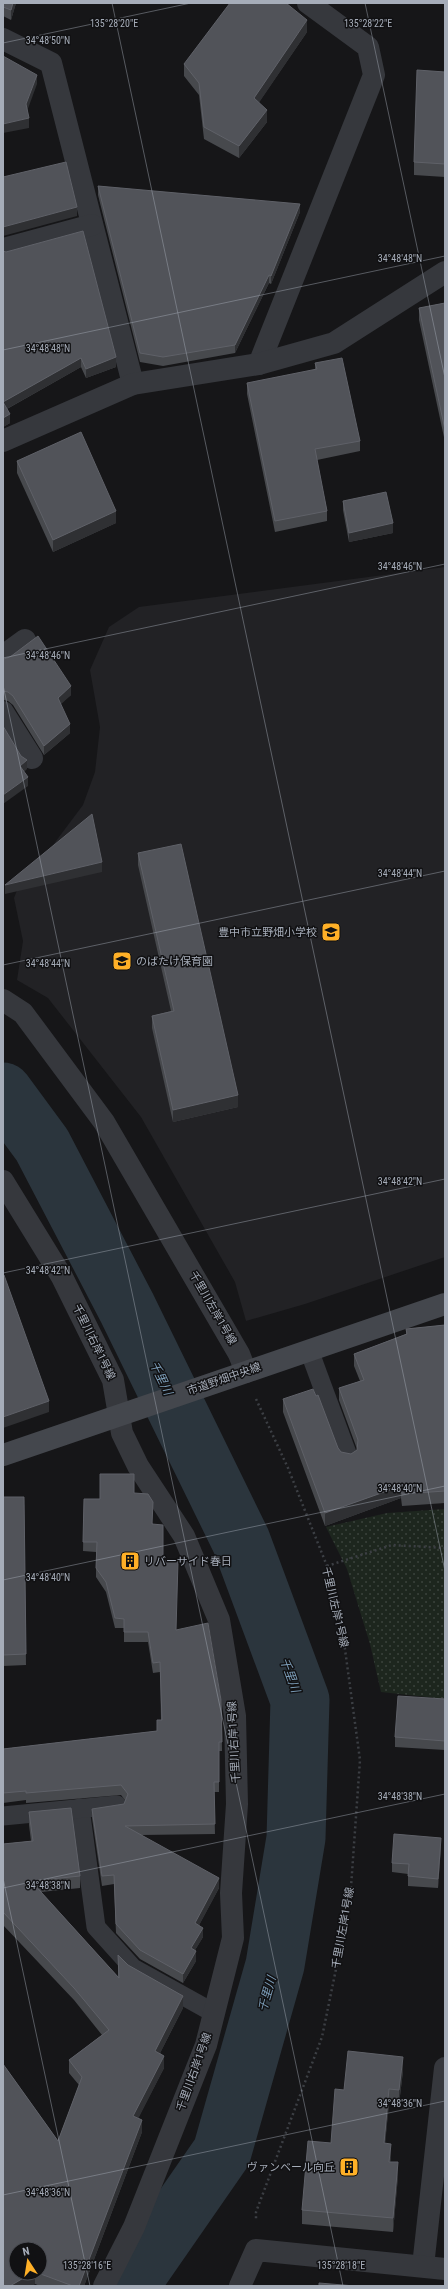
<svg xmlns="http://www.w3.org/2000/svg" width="448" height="2289" viewBox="0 0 448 2289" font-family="'Roboto Condensed','Noto Sans JP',sans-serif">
<defs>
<pattern id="park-dots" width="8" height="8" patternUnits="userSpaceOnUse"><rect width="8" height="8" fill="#1d261e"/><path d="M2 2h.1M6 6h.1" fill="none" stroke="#3b433d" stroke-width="1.8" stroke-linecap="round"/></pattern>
</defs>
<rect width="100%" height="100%" fill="#161618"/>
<!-- built -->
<polygon fill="#222225" points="445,567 445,1257 305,1304 246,1321 235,1282 141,1117 48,998 17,980 23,941 14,898 23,875 53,845 83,805 95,772 100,727 90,670 109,627 139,607"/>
<!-- park -->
<polygon fill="url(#park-dots)" points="445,1509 445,1699 381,1692 370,1644 347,1569 326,1527 387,1513"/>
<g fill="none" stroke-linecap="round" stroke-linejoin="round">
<!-- river -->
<polyline stroke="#2b353d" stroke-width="59" points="3,1092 42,1145 127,1308 241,1541 300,1700 296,1838 275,1965 222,2152 129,2286"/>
<!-- path -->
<g stroke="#3c3f44" stroke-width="2.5" stroke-dasharray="2 3" stroke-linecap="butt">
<polyline points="256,1399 288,1468 327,1566 344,1642 360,1760 350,1901 322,2037 256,2212 256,2221"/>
<polyline points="327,1566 392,1545 445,1548"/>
</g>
<!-- lane -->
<g stroke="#36383d" stroke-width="19">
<polyline points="309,1350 348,1456"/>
<polyline points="80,1808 96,1927 133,1968 214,2013"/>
<polyline points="3,1816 117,1805"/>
</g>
<!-- street -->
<g stroke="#36383d" stroke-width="22">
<polyline points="3,39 51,63 133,384"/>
<polyline points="3,249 92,225"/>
<polyline points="259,364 374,75 368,47 308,3"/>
<polyline points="3,441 133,384 259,364 334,343 445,272"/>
<polyline points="3,656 25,640"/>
<polyline points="3,712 32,758"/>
<polyline points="3,1000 23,1013 104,1122 239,1354 246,1372"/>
<polyline points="3,1181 62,1277 113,1380 122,1433 138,1466 184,1536 219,1620 235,1716 237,1804 231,1893 233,1938 206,2045 134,2227 104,2286"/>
<polyline points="423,2266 445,2068"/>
<polyline points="240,2286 256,2250 445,2269"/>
</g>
<!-- secondary -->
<polyline stroke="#44474d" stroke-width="22" points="3,1455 445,1304"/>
</g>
<!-- wall -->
<g fill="#47494d" fill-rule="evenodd">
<polygon points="3,3 16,3 11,20 3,16"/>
<polygon points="307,32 259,102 267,122 239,158 204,139 199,95 184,76 184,64"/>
<polygon points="445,72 445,177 414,175 414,162"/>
<polygon points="98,186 300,212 271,284 269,283 235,353 163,366 140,362 98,195"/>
<polygon points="3,251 116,367 86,378 81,367 7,409 10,423 3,427"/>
<polygon points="445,303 445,442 419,320 419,308"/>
<polygon points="315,363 360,441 360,451 317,460 327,511 327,521 275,532 247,394 247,383 315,370"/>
<polygon points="17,461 116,523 53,552 17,473"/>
<polygon points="343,501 393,533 349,542 343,510"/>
<polygon points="3,659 71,695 60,704 70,733 44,755 13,705 8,701 3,700"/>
<polygon points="138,853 238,1107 173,1122 152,1028 152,1016 171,1011 138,865"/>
<polygon points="445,1325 445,1503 402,1506 401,1498 325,1526 283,1412 283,1399 316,1396 338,1448 341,1452 351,1454 357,1450 357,1449 339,1400 339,1388 360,1381 354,1366 354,1354 406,1334 406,1329"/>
<polygon points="134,1493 153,1524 163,1561 176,1630 221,1700 222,1751 219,1751 219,1792 214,1792 215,1834 141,1835 219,1888 199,1925 203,1937 195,1950 196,1961 183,1983 140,1959 116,1933 114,1884 102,1886 92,1818 92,1809 124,1804 125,1800 121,1795 26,1803 26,1800 3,1803 3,1749 157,1731 161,1720 160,1672 153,1673 148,1642 124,1642 124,1628 115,1628 106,1592 96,1577 96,1552 83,1551 84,1499 100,1499"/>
<polygon points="3,1497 24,1497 26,1665 3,1666"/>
<polygon points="445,1699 445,1750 395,1747 395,1737"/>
<path d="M71 1808 80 1876V1888L41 1892 118 1977V1955L128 1965 183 1996V2008L160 2053 164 2056V2068L138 2118 142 2120V2132L84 2286H40L35 2284 31 2286H3V2064L58 2141 79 2085 69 2073V2060L102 2035 74 2000 3 1925V1844L31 1841 29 1825V1812ZM16 2249H40V2273H16Z"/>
<polygon points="441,1847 438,1888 408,1886 408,1874 392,1872 392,1863"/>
<polygon points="403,2071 399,2104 389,2103 385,2143 391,2158 390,2162 398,2176 393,2232 302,2224 302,2210 331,2143 344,2090"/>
</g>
<!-- shaded-wall -->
<g fill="#2f3033">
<polygon points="13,3 16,3 11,20 11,10"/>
<polygon points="307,20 307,32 254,110 254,98"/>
<polygon points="37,75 37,84 26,114 26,104"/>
<polygon points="267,110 267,122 239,158 239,146"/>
<polygon points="29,118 29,128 3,133 3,124"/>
<polygon points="300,204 300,212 271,284 271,276"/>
<polygon points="77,207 77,216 3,236 3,227"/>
<polygon points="269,275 269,283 235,353 235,345"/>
<polygon points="116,357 116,367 86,378 86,369"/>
<polygon points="81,358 81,367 3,411 3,402"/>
<polygon points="10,414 10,423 3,427 3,418"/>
<polygon points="116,511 116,523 53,552 53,540"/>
<polygon points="393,523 393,533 349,542 349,533"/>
<polygon points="71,686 71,695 58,707 58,698"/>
<polygon points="70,724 70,733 44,755 44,746"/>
<polygon points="27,760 27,769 20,776 20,766"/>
<polygon points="28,777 28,786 3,804 3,795"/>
<polygon points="102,862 102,872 5,894 5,885"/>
<polygon points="238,1095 238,1107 173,1122 173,1110"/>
<polygon points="49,1401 49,1412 3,1428 3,1417"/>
<polygon points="401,1486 401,1498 325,1526 325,1513"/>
<polygon points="441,1838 441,1847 438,1888 438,1879"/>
<polygon points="219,1878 219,1888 195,1933 195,1923"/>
<polygon points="203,1928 203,1937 191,1957 191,1948"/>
<polygon points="196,1951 196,1961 183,1983 183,1974"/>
<polygon points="183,1996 183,2008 155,2063 155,2051"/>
<polygon points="164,2056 164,2068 133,2129 133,2116"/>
<polygon points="403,2057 403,2071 399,2104 399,2090"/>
<polygon points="389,2089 389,2103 384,2157 384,2143"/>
<polygon points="142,2120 142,2132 84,2286 79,2286"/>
<polygon points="391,2144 391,2158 389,2176 389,2162"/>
<polygon points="398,2162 398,2176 393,2232 393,2218"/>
<polygon points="32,2273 35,2273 35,2284 31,2286 10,2286"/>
</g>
<!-- building -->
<g fill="#515359" stroke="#5f6168">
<polygon points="3,3 13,3 11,10 3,7"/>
<polygon points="230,3 286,3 307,20 254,98 267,110 239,146 204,127 199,83 184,64"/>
<polygon points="3,56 37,75 26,104 29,118 3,124"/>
<polygon points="417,70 445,72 445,164 414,162"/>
<polygon points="66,162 77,207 3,227 3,177"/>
<polygon points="98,186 300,204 271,276 269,275 235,345 163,357 140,353"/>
<polygon points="83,231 116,357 86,369 81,358 3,402 10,414 3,418 3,251 6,252"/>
<polygon points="445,303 445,430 419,308"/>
<polygon points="342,358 360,441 315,449 327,511 275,521 247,383 317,369 315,363"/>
<polygon points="81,432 116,511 53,540 17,461"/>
<polygon points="386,492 393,523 349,533 343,501"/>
<polygon points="38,636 71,686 58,698 70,724 44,746 13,696 8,692 3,691 3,659 4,659 10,657"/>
<polygon points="3,726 21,756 27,760 20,766 28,777 3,795"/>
<polygon points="92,814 102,862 5,885"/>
<polygon points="181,844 238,1095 173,1110 152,1016 174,1011 138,853"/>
<polygon points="3,1275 4,1275 49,1401 3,1417"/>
<polygon points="445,1325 445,1491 402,1494 401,1486 325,1513 283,1399 313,1389 316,1396 318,1395 338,1448 341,1452 351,1454 357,1450 358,1440 339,1388 364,1380 354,1354 407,1334 406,1329"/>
<polygon points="100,1474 134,1474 134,1493 148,1494 153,1502 152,1524 163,1525 163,1561 178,1561 176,1630 208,1623 221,1700 222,1742 219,1742 219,1782 214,1782 215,1824 125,1826 219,1878 195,1923 203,1928 191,1948 196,1951 183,1974 140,1950 116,1924 114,1875 102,1876 92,1809 124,1804 128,1794 121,1785 26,1793 26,1791 3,1793 3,1749 157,1731 157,1720 162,1720 160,1662 153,1663 148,1632 124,1632 124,1619 115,1618 106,1582 96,1568 97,1542 83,1542 84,1499 100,1499"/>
<polygon points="3,1497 24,1497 26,1654 3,1655"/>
<polygon points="398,1696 445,1699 445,1741 395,1737"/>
<polygon points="71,1808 80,1876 31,1881 119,1978 118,1955 128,1965 183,1996 155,2051 164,2056 133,2116 142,2120 79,2286 73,2286 38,2273 40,2273 40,2249 16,2249 16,2273 32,2273 10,2286 3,2286 3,2064 58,2141 82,2077 69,2060 109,2030 74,1988 3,1912 3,1844 33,1841 29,1812"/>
<polygon points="394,1834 441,1838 438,1879 408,1876 409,1864 392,1863"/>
<polygon points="348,2051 403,2057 399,2090 389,2089 384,2143 391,2144 389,2162 398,2162 393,2218 302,2210 308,2141 331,2143 335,2089 344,2090"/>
<polygon points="319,2283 355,2286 319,2286"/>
</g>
<!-- ticks -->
<path fill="none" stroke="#a6adb9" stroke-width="1" stroke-opacity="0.45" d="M112 3 445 1571M365 3 445 378M3 43 191 3M3 350 445 256M3 658 445 564M3 685 343 2286M3 965 445 871M3 1273 445 1179M3 1580 445 1486M3 1878 90 2286M3 1888 445 1794M3 2195 445 2101"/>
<!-- icons -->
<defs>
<symbol id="school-square" viewBox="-11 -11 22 22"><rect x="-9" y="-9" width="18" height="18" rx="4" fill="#ffb027" stroke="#111113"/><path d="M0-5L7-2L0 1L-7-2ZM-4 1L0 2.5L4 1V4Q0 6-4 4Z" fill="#111"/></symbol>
<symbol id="building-square" viewBox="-11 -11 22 22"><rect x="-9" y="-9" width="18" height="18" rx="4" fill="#ffb027" stroke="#111113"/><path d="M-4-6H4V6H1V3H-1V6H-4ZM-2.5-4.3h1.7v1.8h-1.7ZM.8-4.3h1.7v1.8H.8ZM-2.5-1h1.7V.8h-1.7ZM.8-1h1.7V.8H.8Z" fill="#111"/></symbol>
</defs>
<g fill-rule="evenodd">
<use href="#school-square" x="320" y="921" width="22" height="22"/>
<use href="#school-square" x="111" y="950" width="22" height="22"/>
<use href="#building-square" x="119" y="1550" width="22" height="22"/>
<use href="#building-square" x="338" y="2156" width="22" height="22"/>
</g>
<g text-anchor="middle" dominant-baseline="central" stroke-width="3" stroke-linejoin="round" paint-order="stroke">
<!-- poi labels -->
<g font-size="11" fill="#a6adb9" stroke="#111113" text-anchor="end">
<text x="317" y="932">豊中市立野畑小学校</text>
<text x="136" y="961" text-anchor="start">のばたけ保育園</text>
<text x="144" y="1561" text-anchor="start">リバーサイド春日</text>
<text x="335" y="2167">ヴァンベール向丘</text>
</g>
<!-- street labels -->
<g font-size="11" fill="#a6adb9" stroke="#111113">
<text transform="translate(213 1308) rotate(60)">千里川左岸1号線</text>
<text transform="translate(94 1342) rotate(64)">千里川右岸1号線</text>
<text transform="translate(224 1379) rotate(-19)">市道野畑中央線</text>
<text transform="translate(335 1607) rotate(77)">千里川左岸1号線</text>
<text transform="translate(234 1742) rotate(-93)">千里川右岸1号線</text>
<text transform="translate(343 1928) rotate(-80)">千里川左岸1号線</text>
<text transform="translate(194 2072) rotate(-70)">千里川右岸1号線</text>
</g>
<!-- water labels -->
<g font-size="12" font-style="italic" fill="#7b9cb7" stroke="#111113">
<text transform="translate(161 1378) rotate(64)">千里川</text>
<text transform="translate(290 1675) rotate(70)">千里川</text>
<text transform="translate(267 1994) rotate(-74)">千里川</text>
</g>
</g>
<g font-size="10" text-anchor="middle" fill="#a6adb9" stroke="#111113" stroke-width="3" stroke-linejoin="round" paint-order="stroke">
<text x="114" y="27">135°28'20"E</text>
<text x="368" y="27">135°28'22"E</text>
<text x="48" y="44">34°48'50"N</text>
<text x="400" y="262">34°48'48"N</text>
<text x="48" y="352">34°48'48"N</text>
<text x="400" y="570">34°48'46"N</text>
<text x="48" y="659">34°48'46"N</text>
<text x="400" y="877">34°48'44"N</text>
<text x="48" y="967">34°48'44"N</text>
<text x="400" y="1185">34°48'42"N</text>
<text x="48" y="1274">34°48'42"N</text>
<text x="400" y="1492">34°48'40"N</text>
<text x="48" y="1581">34°48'40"N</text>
<text x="400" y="1800">34°48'38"N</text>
<text x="48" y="1889">34°48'38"N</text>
<text x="400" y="2107">34°48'36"N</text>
<text x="48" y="2196">34°48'36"N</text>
<text x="87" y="2269">135°28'16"E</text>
<text x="341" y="2269">135°28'18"E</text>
</g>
<!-- border -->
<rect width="448" height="2289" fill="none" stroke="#a6adb9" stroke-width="8"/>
<!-- north arrow -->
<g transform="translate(28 2261) rotate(348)"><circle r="19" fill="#111113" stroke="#4d4f55"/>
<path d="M0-3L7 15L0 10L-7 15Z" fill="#ffb027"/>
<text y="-6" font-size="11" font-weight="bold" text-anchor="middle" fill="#a6adb9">N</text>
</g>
</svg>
